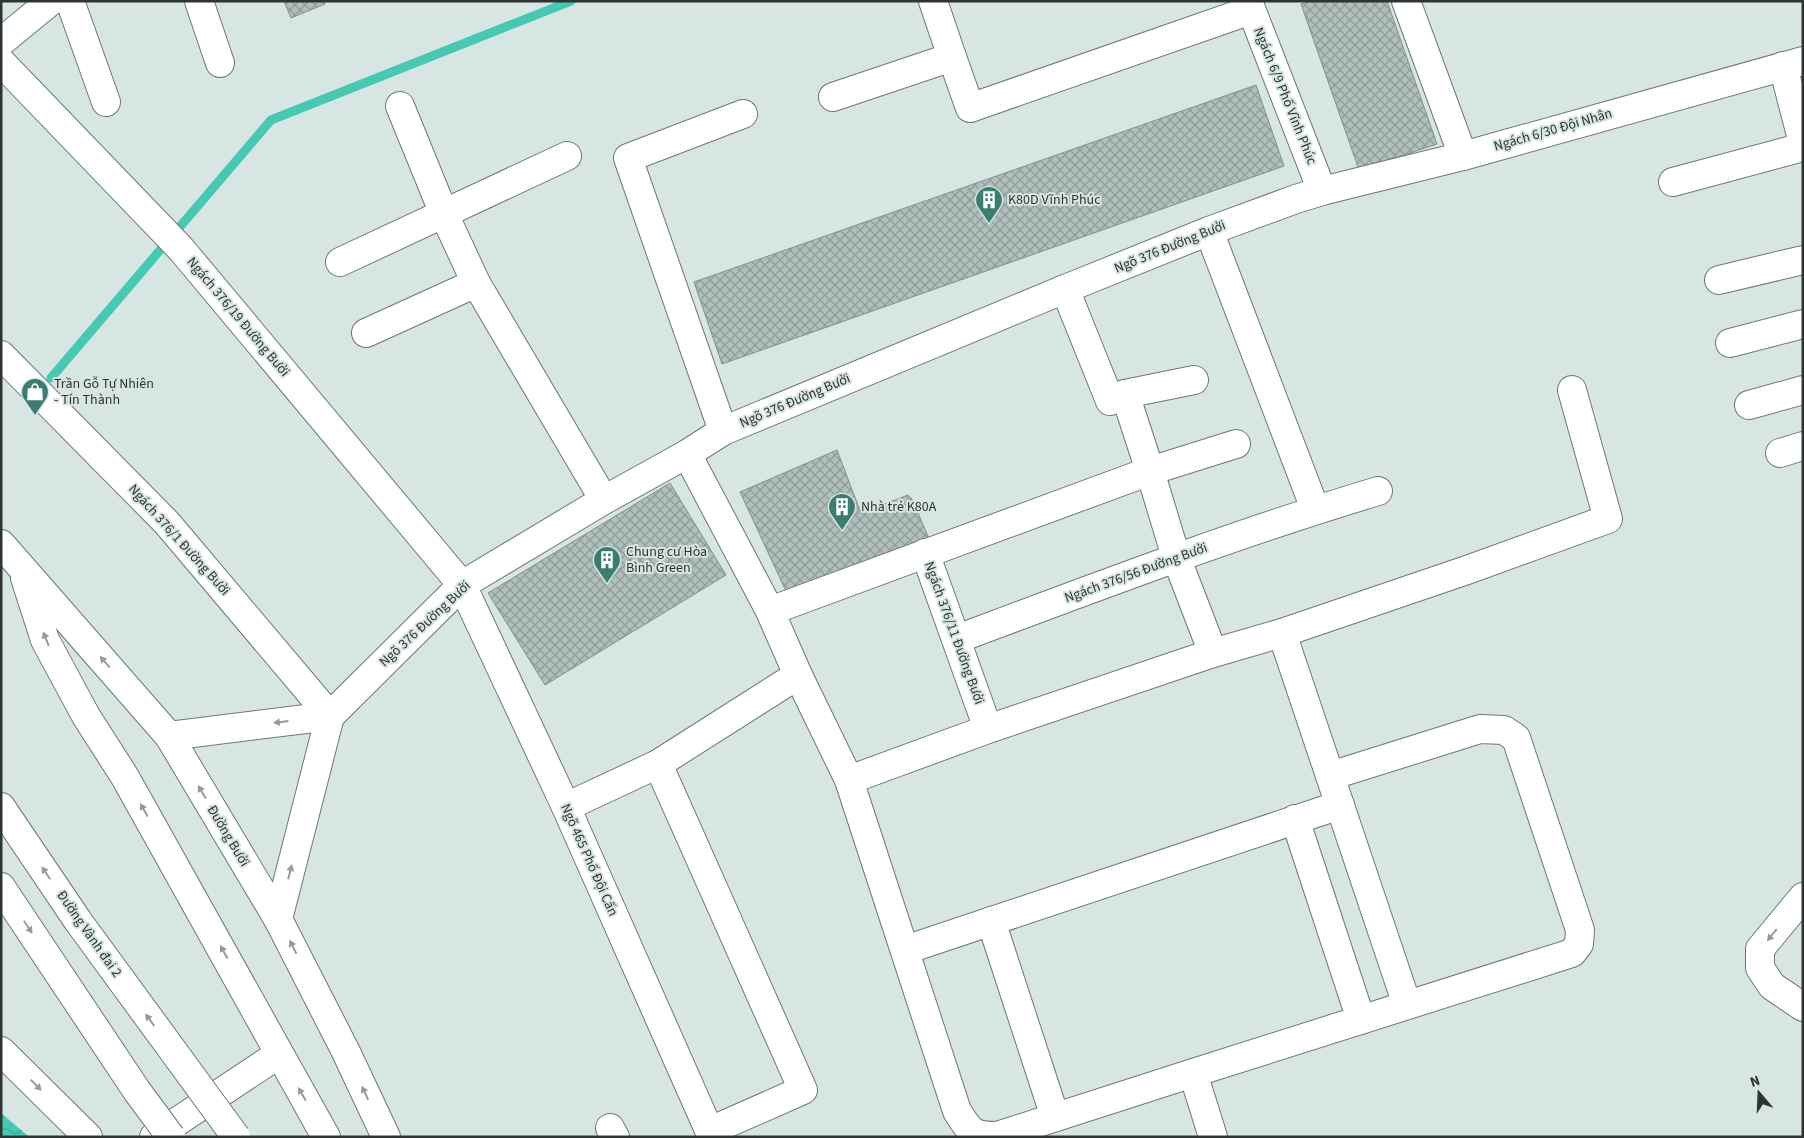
<svg xmlns="http://www.w3.org/2000/svg" width="1804" height="1138" viewBox="0 0 1804 1138" font-family="'Source Sans 3',sans-serif">
<defs>
<pattern id="water-waves" width="16" height="10" patternUnits="userSpaceOnUse" patternTransform="scale(1.25)"><rect width="16" height="10" fill="#45c9b2"/><path d="M0 5q4-4 8 0t8 0" fill="none" stroke="#3aa491"/></pattern>
<pattern id="building-cross-hatch" width="8" height="8" patternUnits="userSpaceOnUse" patternTransform="scale(1.25)"><rect width="8" height="8" fill="#b0bfbb"/><path d="M0 0l8 8M0 8l8-8" fill="none" stroke="#909c99"/></pattern>
</defs>
<rect width="100%" height="100%" fill="#d7e6e2"/>
<!-- water -->
<polygon fill="url(#water-waves)" points="1,1113 27,1135 29,1137 1,1137"/>
<g fill="none" stroke-linecap="round" stroke-linejoin="round">
<!-- stream -->
<polyline stroke="#45c9b2" stroke-width="9" points="51,378 271,120 571,1"/>
</g>
<!-- building -->
<g fill="url(#building-cross-hatch)" stroke="#83918d">
<polygon points="284,1 324,1 325,4 291,18"/>
<polygon points="1310,1 1387,1 1437,144 1359,170 1301,4"/>
<polygon points="1256,85 1284,166 722,364 694,282"/>
<polygon points="837,450 861,513 908,495 912,499 933,548 791,602 740,492"/>
<polygon points="670,483 726,575 545,685 488,593"/>
</g>
<g fill="none" stroke-linecap="round" stroke-linejoin="round">
<defs>
<g id="minor">
<polyline points="70,1 106,102"/>
<polyline points="199,1 220,63"/>
<polyline points="933,1 952,57"/>
<polyline points="1248,1 1322,191"/>
<polyline points="1406,1 1463,156"/>
<polyline points="1,42 51,1"/>
<polyline points="1,62 181,249 462,585 566,807 712,1137"/>
<polyline points="1783,66 1803,143"/>
<polyline points="833,97 952,57 970,108 1251,10"/>
<polyline points="400,106 444,214 476,283 604,500"/>
<polyline points="1673,182 1803,147"/>
<polyline points="1209,231 1315,509"/>
<polyline points="340,262 567,156"/>
<polyline points="1719,280 1803,260"/>
<polyline points="1065,289 1110,401 1125,394"/>
<polyline points="366,333 476,283"/>
<polyline points="1730,343 1803,324"/>
<polyline points="1,355 167,523 330,716"/>
<polyline points="1194,380 1125,394 1150,471 1176,557 1213,653"/>
<polyline points="1749,405 1803,390"/>
<polyline points="723,431 628,158 743,114"/>
<polyline points="1780,453 1803,446"/>
<polyline points="687,454 770,611 798,675 849,780 988,729 1213,653 1282,633 1467,570 1608,519 1572,390"/>
<polyline points="925,553 988,729"/>
<polyline points="770,611 1150,471 1236,444"/>
<polyline points="1282,633 1407,1005"/>
<path d="M957 639C1096 587 1235 534 1378 491"/>
<polyline points="169,736 330,716"/>
<path d="M849 780 957 1111C970 1131 971 1136 997 1136L1193 1073 1572 953 1579 944 1580 930 1516 738 1504 730 1480 729 1330 776"/>
<polyline points="566,807 658,764"/>
<polyline points="1295,819 1361,1020"/>
<polyline points="1803,897 1760,949 1760,968 1772,986 1803,1007"/>
<polyline points="278,919 330,716 462,585 604,500 687,454 723,431 1065,289 1209,231 1296,199 1322,191 1463,156 1803,61"/>
<polyline points="991,921 1055,1117"/>
<polyline points="905,950 1340,805"/>
<polyline points="1193,1073 1213,1137"/>
<polyline points="610,1128 615,1137"/>
<polyline points="710,1131 803,1090 658,764 798,675"/>
</g>
<g id="major">
<polyline points="1,544 169,736 278,919 346,1052 386,1137"/>
<polyline points="25,578 45,640 86,716 125,777 326,1137"/>
<polyline points="1,1051 88,1137"/>
<polyline points="154,1137 279,1054"/>
</g>
<g id="highway">
<polyline points="1,807 78,921 179,1059"/>
<polyline points="1,887 137,1091"/>
</g>
</defs>
<!-- minor casing -->
<use href="#minor" stroke="#6b7975" stroke-width="30"/>
<!-- major casing -->
<use href="#major" stroke="#6b7975" stroke-width="30"/>
<!-- highway casing -->
<use href="#highway" stroke="#6b7975" stroke-width="30"/>
<!-- minor -->
<use href="#minor" stroke="#fff" stroke-width="28"/>
<!-- major -->
<use href="#major" stroke="#fff" stroke-width="28"/>
<!-- highway -->
<use href="#highway" stroke="#fff" stroke-width="28"/>
<defs>
<g id="highway-bridge">
<polyline points="179,1059 236,1137"/>
<polyline points="137,1091 171,1137"/>
</g>
</defs>
<!-- highway-bridge casing -->
<use href="#highway-bridge" stroke="#6b7975" stroke-width="30" stroke-linecap="butt"/>
<!-- highway-bridge -->
<use href="#highway-bridge" stroke="#fff" stroke-width="28"/>
</g>
<!-- one-way arrows -->
<defs><path id="oneway-solid" d="M-6-.8H1V-3.2L6.5 0L1 3.2V.8H-6Z" transform="scale(1.25)"/></defs>
<g fill="#969a98">
<use href="#oneway-solid" transform="translate(46 639) rotate(-112)"/>
<use href="#oneway-solid" transform="translate(105 662) rotate(-131)"/>
<use href="#oneway-solid" transform="translate(281 722) rotate(173)"/>
<use href="#oneway-solid" transform="translate(202 792) rotate(-121)"/>
<use href="#oneway-solid" transform="translate(144 810) rotate(-119)"/>
<use href="#oneway-solid" transform="translate(290 872) rotate(-76)"/>
<use href="#oneway-solid" transform="translate(46 873) rotate(-124)"/>
<use href="#oneway-solid" transform="translate(28 927) rotate(56)"/>
<use href="#oneway-solid" transform="translate(1772 935) rotate(129)"/>
<use href="#oneway-solid" transform="translate(293 947) rotate(-117)"/>
<use href="#oneway-solid" transform="translate(224 952) rotate(-119)"/>
<use href="#oneway-solid" transform="translate(150 1020) rotate(-126)"/>
<use href="#oneway-solid" transform="translate(36 1085) rotate(45)"/>
<use href="#oneway-solid" transform="translate(365 1093) rotate(-115)"/>
<use href="#oneway-solid" transform="translate(302 1094) rotate(-120)"/>
</g>
<!-- icons -->
<defs>
<symbol id="building-pin" viewBox="-11 -11 22 30"><path d="M0 17L-7.5 6A9.5 9.5 0 1 1 7.5 6Z" fill="#3b7e71" stroke="#d7e6e2"/><path d="M-4-6H4V6H1V3H-1V6H-4ZM-2.5-4.3h1.7v1.8h-1.7ZM.8-4.3h1.7v1.8H.8ZM-2.5-1h1.7V.8h-1.7ZM.8-1h1.7V.8H.8Z" fill="#fff"/></symbol>
<symbol id="shop-pin" viewBox="-11 -11 22 30"><path d="M0 17L-7.5 6A9.5 9.5 0 1 1 7.5 6Z" fill="#3b7e71" stroke="#d7e6e2"/><path d="M-5-2.5h2.3a2.7 3.5 0 0 1 5.4 0H5L5.5 6h-11ZM-1.5-2.5h3a1.5 2.3 0 0 0-3 0Z" fill="#fff"/></symbol>
</defs>
<g fill-rule="evenodd">
<use href="#building-pin" x="973" y="184" width="32" height="43"/>
<use href="#shop-pin" x="19" y="376" width="32" height="43"/>
<use href="#building-pin" x="826" y="491" width="32" height="43"/>
<use href="#building-pin" x="591" y="544" width="32" height="43"/>
</g>
<g text-anchor="middle" dominant-baseline="central" stroke-width="4" stroke-linejoin="round" paint-order="stroke">
<!-- street labels -->
<g font-size="14" fill="#2e3432" stroke="#d7e6e2">
<text transform="translate(1285 96) rotate(68)">Ngách 6/9 Phố Vĩnh Phúc</text>
<text transform="translate(1553 130) rotate(-16)">Ngách 6/30 Đội Nhân</text>
<text transform="translate(1170 247) rotate(-22)">Ngõ 376 Đường Bưởi</text>
<text transform="translate(238 317) rotate(50)">Ngách 376/19 Đường Bưởi</text>
<text transform="translate(795 401) rotate(-23)">Ngõ 376 Đường Bưởi</text>
<text transform="translate(179 540) rotate(48)">Ngách 376/1 Đường Bưởi</text>
<text transform="translate(1136 573) rotate(-20)">Ngách 376/56 Đường Bưởi</text>
<text transform="translate(425 624) rotate(-43)">Ngõ 376 Đường Bưởi</text>
<text transform="translate(954 633) rotate(70)">Ngách 376/11 Đường Bưởi</text>
<text transform="translate(228 836) rotate(59)">Đường Bưởi</text>
<text transform="translate(589 860) rotate(66)">Ngõ 465 Phố Đội Cấn</text>
<text transform="translate(89 934) rotate(55)">Đường Vành đai 2</text>
</g>
<!-- poi labels -->
<g font-size="14" fill="#2e3432" stroke="#d7e6e2" text-anchor="start">
<text x="1008" y="200">K80D Vĩnh Phúc</text>
<text x="54" y="384">Trần Gỗ Tự Nhiên<tspan x="54" dy="16">- Tín Thành</tspan></text>
<text x="861" y="507">Nhà trẻ K80A</text>
<text x="626" y="552">Chung cư Hòa<tspan x="626" dy="16">Bình Green</tspan></text>
</g>
</g>
<!-- border -->
<rect width="1804" height="1138" fill="none" stroke="#2e3432" stroke-width="5"/>
<!-- north arrow -->
<g transform="translate(1759 1093) rotate(341)" stroke="#d7e6e2" stroke-width="4" paint-order="stroke">
<path d="M0-4L9 19L0 12L-9 19Z" fill="#2e3432"/>
<text y="-8" font-size="14" font-weight="bold" text-anchor="middle" fill="#2e3432">N</text>
</g>
</svg>
